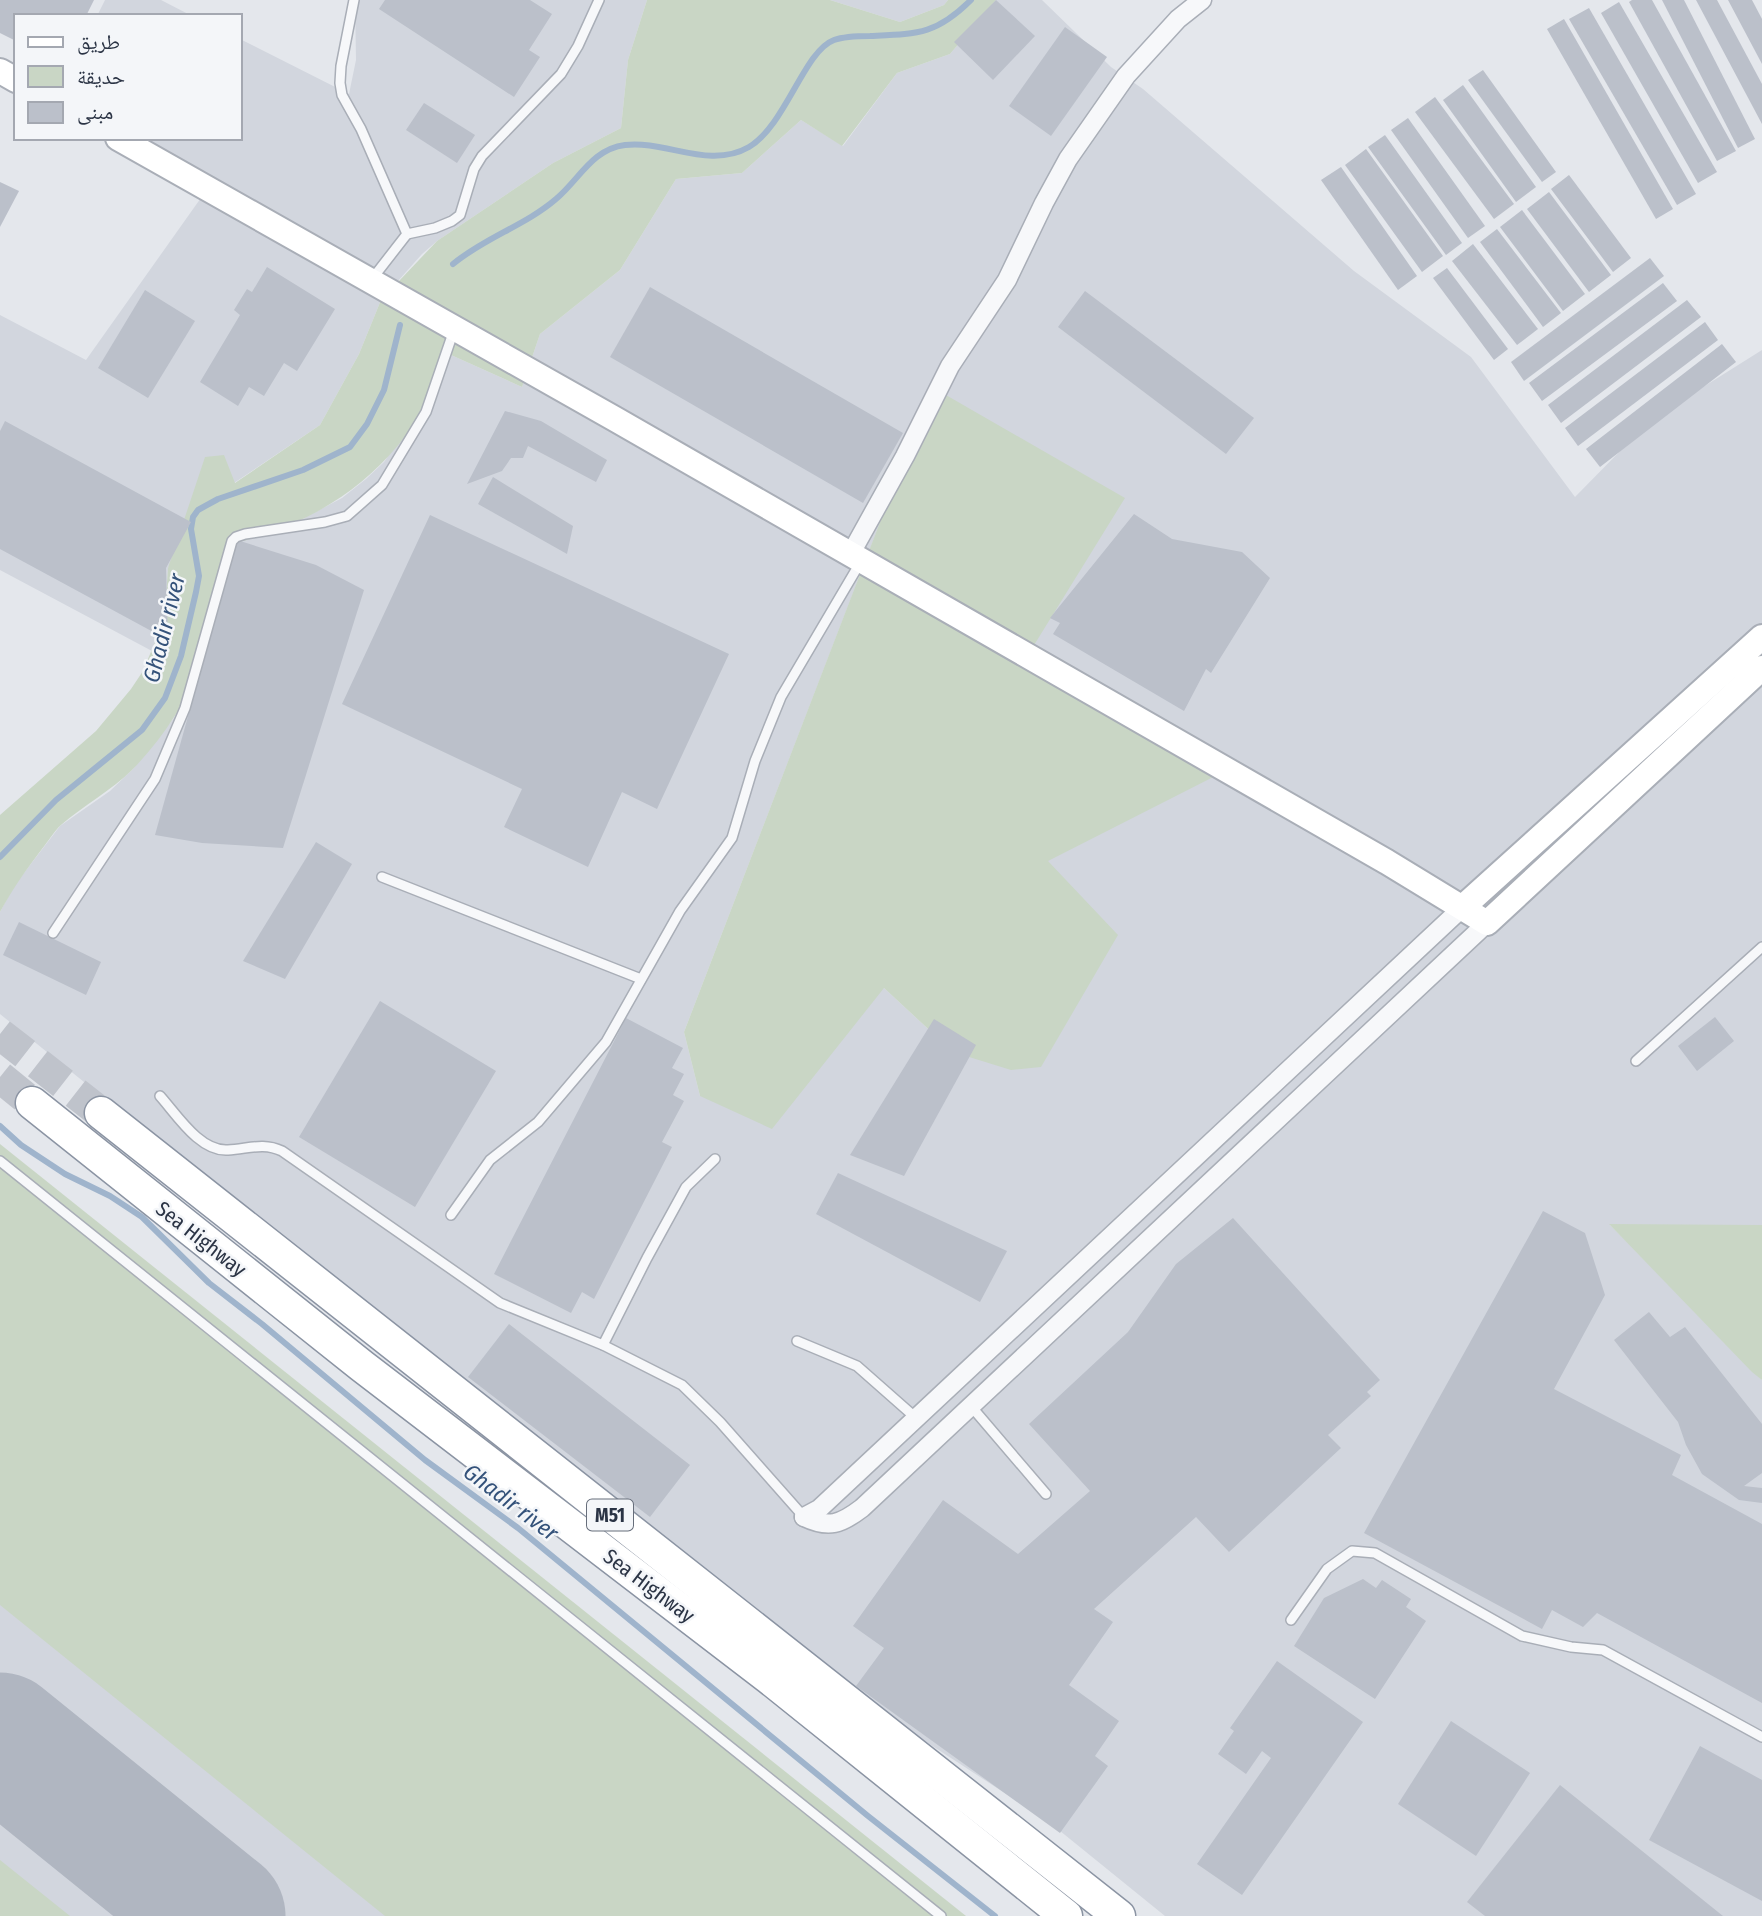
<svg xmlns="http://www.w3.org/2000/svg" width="1762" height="1916" viewBox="0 0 1762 1916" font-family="'Fira Sans Condensed','Noto Naskh Arabic',sans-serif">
<rect width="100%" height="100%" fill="#e4e7ec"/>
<!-- built -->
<g fill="#d2d6de" fill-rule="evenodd">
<polygon points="105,0 161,0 192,16 97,16"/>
<polygon points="355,0 647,0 628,60 621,128 553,163 437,241 422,254 381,300 359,354 320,425 234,483 168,568 165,610 152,651 0,570 0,315 86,360 203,195 124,138 240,138 240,39 349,94 356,60"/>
<polygon points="830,0 948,0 944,5 900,22"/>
<path d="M996 0H1042L1111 67 1143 89 1354 271 1471 357 1575 497 1632 439 1692 394 1762 350V1225H1610L1762 1380V1916H1165L1049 1822 784 1649 0 1014V912L14 886 60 826 110 791 133 769 173 719 189 692 232 544 289 526 342 498 366 479 384 462 442 378 451 355 522 387 540 334 620 270 676 179 742 173 801 120 843 146 897 73 950 54ZM932 388 1030 650 1048 861 953 1052 884 988 700 1096 684 1032Z"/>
<polygon points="0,1148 956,1916 0,1916"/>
</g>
<!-- green -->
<g fill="#c9d6c5">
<path d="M647 0H830L900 22 944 5 948 0H996L950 54 897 73 842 146 801 120 742 173 676 179 620 270 540 334 522 387 451 355C410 457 338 518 232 544 224 627 192 709 133 769 111 791 84 805 61 825 55 830 50 839 45 845 28 867 13 888 0 912V815L96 731 131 689 143 671 160 630 165 610 168 568 205 457 224 455 235 483 320 425 359 354 381 300 437 241 553 163 621 128 628 60Z"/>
<polygon points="932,387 1125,498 1031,650 1231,768 1048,861 1118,935 1041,1067 1011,1070 953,1052 884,988 772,1129 700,1096 684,1032"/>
<polygon points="0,1144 966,1916 385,1916 0,1605"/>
<polygon points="1609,1224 1762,1225 1762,1380 1752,1372"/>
<polygon points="0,1860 70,1916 0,1916"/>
</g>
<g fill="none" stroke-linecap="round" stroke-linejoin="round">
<!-- stream -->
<g stroke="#9fb4cc" stroke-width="6">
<path d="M453 264C484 238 526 225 556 199 579 180 592 149 625 145 666 140 709 170 749 147 786 125 804 51 834 40 845 36 859 36 870 36 917 34 936 35 971 0"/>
<polyline points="0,857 56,800 142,730 165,698 181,656 196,592 199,576 191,529 193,517 198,510 218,499 303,470 350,447 367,424 384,390 400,325"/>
<polyline points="0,1126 21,1145 65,1174 110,1196 142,1217 209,1283 262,1324 425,1460 518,1528 868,1816 995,1916"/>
</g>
<!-- runway -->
<polyline stroke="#b0b6c1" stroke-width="133" points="0,1739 219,1916"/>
</g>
<!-- building -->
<g fill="#bbc0ca">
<polygon points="0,0 94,0 86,16 16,16 16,41 0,33"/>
<polygon points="385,0 530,0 552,14 529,50 540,57 514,97 379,9"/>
<polygon points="996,0 1035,36 993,80 954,42"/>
<polygon points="1632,0 1652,0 1736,151 1717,161 1629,2"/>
<polygon points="1662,0 1684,0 1755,139 1738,148"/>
<polygon points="1696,0 1717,0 1762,84 1762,124"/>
<polygon points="1728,0 1752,0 1762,19 1762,64"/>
<polygon points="1619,2 1717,172 1698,183 1601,13"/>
<polygon points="1589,8 1696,194 1677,205 1569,19"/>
<polygon points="1564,19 1673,209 1656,219 1547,29"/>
<polygon points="1065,27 1107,57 1051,136 1009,106"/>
<polygon points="1483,70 1556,172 1542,182 1468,80"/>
<polygon points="1463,85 1536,187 1516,202 1443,100"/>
<polygon points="1435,97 1514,204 1494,219 1415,112"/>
<polygon points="424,103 475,135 457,163 406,130"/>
<polygon points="1408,118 1485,226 1468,238 1391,130"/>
<polygon points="1385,135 1462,243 1446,255 1368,147"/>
<polygon points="1366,149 1443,256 1422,272 1345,165"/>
<polygon points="1341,167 1417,276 1398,290 1321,180"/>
<polygon points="1569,175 1631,258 1613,272 1551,189"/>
<polygon points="0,182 19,191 0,227"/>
<polygon points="1549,192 1611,275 1589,292 1527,209"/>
<polygon points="1522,210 1585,294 1563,311 1500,227"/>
<polygon points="1497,229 1561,313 1543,327 1480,242"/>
<polygon points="1473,244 1538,329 1517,345 1452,261"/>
<polygon points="1650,258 1664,276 1524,381 1511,362"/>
<polygon points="267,267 335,309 297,371 284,363 264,396 249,387 238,406 200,382 240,315 234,310 247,289 252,292"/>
<polygon points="1447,268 1508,349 1494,360 1433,278"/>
<polygon points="1663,283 1677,301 1542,401 1529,383"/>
<polygon points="650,287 903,433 863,503 610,357"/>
<polygon points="145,290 195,321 148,398 98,368"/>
<polygon points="1085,291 1254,418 1226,454 1058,327"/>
<polygon points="1687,300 1701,317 1561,423 1548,405"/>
<polygon points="1705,322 1718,340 1578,446 1565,428"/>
<polygon points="1722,344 1736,362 1600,467 1586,449"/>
<polygon points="505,411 541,421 607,460 596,482 528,446 523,458 511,458 502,471 467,484"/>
<polygon points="5,421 191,522 166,568 168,640 0,549 0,431"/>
<polygon points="493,477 573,526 567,554 478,504"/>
<polygon points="1134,514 1172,539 1242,552 1270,578 1211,673 1206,669 1184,711 1053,634 1060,623 1050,618"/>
<polygon points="430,515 729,654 657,809 622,792 588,867 504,827 522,789 342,704"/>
<polygon points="237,540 316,565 364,590 283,848 202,843 155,835"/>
<polygon points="316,842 352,864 285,979 243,961"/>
<polygon points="19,922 101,962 86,995 3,955"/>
<polygon points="380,1001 496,1071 415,1207 299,1137"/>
<polygon points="1715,1017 1734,1041 1697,1071 1678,1046"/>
<polygon points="626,1018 683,1048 672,1068 684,1074 673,1095 684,1101 662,1142 672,1147 594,1299 582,1292 571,1313 494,1274"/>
<polygon points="934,1019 976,1045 904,1176 850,1155"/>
<polygon points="838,1173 1007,1251 980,1302 816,1214"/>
<polygon points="1543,1211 1585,1233 1605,1295 1554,1389 1681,1455 1672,1475 1762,1524 1762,1703 1597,1613 1583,1627 1552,1610 1542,1629 1364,1533"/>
<polygon points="1233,1218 1380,1380 1367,1392 1371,1396 1328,1435 1341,1448 1229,1552 1196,1517 1094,1609 1113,1622 1069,1685 1119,1721 1095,1756 1108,1766 1060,1833 856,1686 884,1648 853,1626 943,1500 1018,1554 1090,1491 1029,1424 1128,1332 1176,1264"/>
<polygon points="1649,1312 1670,1337 1685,1327 1762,1424 1762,1473 1744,1486 1762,1488 1762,1503 1739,1500 1702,1474 1686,1445 1678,1422 1614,1340"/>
<polygon points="509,1324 690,1465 650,1517 468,1377"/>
<polygon points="1363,1579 1376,1588 1382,1580 1411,1599 1406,1607 1426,1621 1375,1699 1294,1646 1324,1598"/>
<polygon points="1277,1661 1363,1722 1242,1895 1197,1864 1271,1758 1262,1751 1246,1774 1218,1754 1234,1731 1230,1728"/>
<polygon points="1451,1721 1530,1773 1476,1856 1398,1804"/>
<polygon points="1700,1746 1762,1780 1762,1901 1649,1840"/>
<polygon points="1560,1785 1723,1916 1485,1916 1467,1902"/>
</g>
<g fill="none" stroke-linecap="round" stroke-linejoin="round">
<!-- highway-tunnel -->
<g stroke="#bfc3cb" stroke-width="32" stroke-dasharray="32 16" stroke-linecap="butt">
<polyline points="0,1034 101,1113"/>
<polyline points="0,1077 32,1103"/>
</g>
<defs>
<g id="lane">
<polyline points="354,0 341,66 340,83 342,95 361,129 407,234 372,279"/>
<polyline points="407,234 435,228 452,221 460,215 474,169 482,156 561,74 578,46 599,0"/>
<polyline points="382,877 641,979"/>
<polyline points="53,933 155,779 185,708 232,541 236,537 245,534 325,522 347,516 382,485 426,412 454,330"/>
<polyline points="1636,1061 1762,947"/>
<path d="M160 1096C177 1115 200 1152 228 1150 248 1149 263 1142 282 1151L500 1303 603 1345 682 1385 720 1422 804 1517"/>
<polyline points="0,1161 941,1916"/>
<polyline points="451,1215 490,1160 538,1122 606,1042 680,911 732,838 755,761 781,697 860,563"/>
<polyline points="797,1341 857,1366 916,1418"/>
<polyline points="603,1345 647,1258 686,1187 715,1159"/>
<polyline points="970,1405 1046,1494"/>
<polyline points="1291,1620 1327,1569 1352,1551 1375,1553 1522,1636 1571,1647 1603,1650 1762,1737"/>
</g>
<g id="street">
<polyline points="850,555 905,456 950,366 1007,280 1044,203 1068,159 1126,76 1178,19 1202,0"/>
<path d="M804 1517C829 1529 841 1524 862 1508L1487 923"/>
<polyline points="804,1517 819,1509 1463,907"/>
</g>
<g id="secondary">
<polyline points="0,71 16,80"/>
<polyline points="118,138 615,419 1387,862 1487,923 1762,668"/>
<polyline points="1463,907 1762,637"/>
</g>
<g id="highway">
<polyline points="32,1103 362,1366 768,1677 1066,1916"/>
<polyline points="101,1113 1119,1916"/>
</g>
</defs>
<!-- lane casing -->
<use href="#lane" stroke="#a9aeb7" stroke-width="12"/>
<!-- street casing -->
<use href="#street" stroke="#a9aeb7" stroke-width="21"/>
<!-- secondary casing -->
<use href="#secondary" stroke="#a9aeb7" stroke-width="28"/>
<!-- highway casing -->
<use href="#highway" stroke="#8b94a3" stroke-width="35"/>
<!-- lane -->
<use href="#lane" stroke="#f7f8fa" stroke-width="9"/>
<!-- street -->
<use href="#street" stroke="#f7f8fa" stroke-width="18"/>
<!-- secondary -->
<use href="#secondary" stroke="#fff" stroke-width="24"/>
<!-- highway -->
<use href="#highway" stroke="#fff" stroke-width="32"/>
</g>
<g text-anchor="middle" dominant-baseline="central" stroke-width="5" stroke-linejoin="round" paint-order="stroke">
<!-- shield labels -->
<rect fill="#f4f6f9" stroke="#676e7b" stroke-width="2" x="587" y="1499.5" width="46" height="31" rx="5"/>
<g font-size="19" font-weight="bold" fill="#2b3445">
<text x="610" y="1515">M51</text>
</g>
<!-- street labels -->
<g font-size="21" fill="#2b3445" stroke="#f4f6f9">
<text transform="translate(201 1239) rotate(38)">Sea Highway</text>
<text transform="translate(649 1586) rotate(37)">Sea Highway</text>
</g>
<!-- water labels -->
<g font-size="23" font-style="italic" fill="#34527a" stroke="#f4f6f9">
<text transform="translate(164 628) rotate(-76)">Ghadir river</text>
<text transform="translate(511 1502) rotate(37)">Ghadir river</text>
</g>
</g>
<!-- legend -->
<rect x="14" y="14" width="228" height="126" fill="#f4f6f9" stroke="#a4a8b1" stroke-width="2"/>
<rect x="28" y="37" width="35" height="10" fill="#ffffff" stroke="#a4a8b1" stroke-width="2"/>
<text x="77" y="49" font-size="21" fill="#2b3445">طريق</text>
<rect x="28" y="66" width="35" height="21" fill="#c9d6c5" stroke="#a4a8b1" stroke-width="2"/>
<text x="77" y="84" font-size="21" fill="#2b3445">حديقة</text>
<rect x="28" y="102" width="35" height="21" fill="#bbc0ca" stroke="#a4a8b1" stroke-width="2"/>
<text x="77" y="119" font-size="21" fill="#2b3445">مبنى</text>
</svg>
